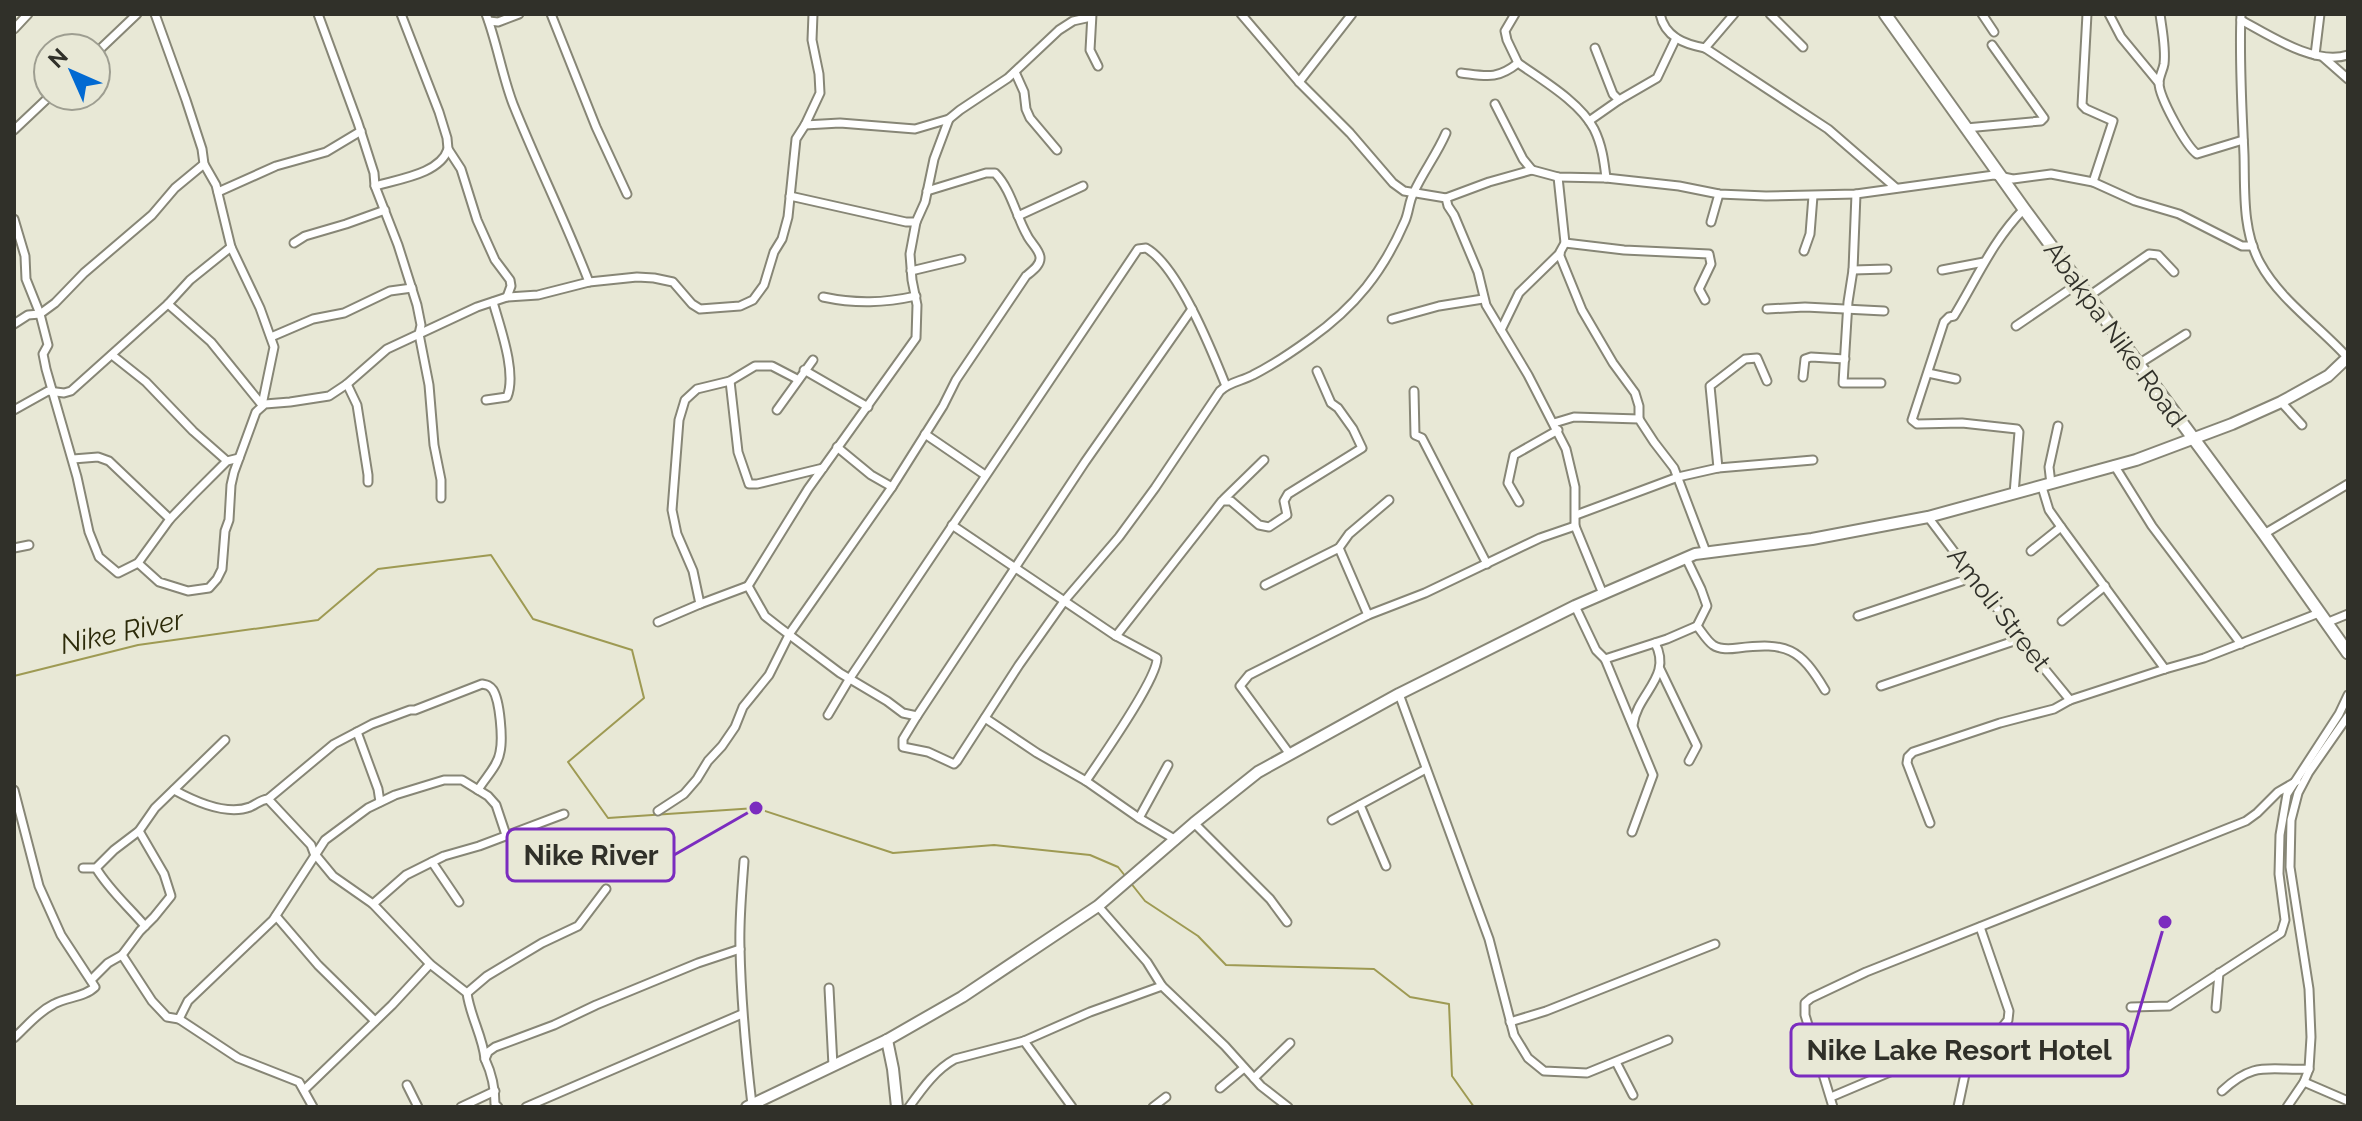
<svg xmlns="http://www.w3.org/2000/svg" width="2362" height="1121" viewBox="0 0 2362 1121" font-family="Raleway,sans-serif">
<rect width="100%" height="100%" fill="#e8e8d6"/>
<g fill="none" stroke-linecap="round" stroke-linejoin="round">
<!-- stream -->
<g stroke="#9e9a53" stroke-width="2">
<polyline points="14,676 138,645 318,620 378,569 491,555 533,619 632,650 644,698 568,762 608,818 756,808 893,853 994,845 1090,855 1118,867 1126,877"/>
<polyline points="1130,882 1145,901 1198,936 1226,965 1374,969 1410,997 1449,1004 1452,1076 1474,1107"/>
</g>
<defs>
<g id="street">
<polyline points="155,14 186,100 202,149 204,164 216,185 231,247 260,308 274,347 262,405"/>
<polyline points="318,14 358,123 374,173 375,186 398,245 417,305 421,325 419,334 429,385 434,445 441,480 441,498"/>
<polyline points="401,14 439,112 447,138 448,149 461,169 477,220 495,260 510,280 511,286 507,297"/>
<path d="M486 14C497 43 502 75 513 104 537 164 566 222 589 282"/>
<polyline points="551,14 596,127 627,194"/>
<polyline points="1092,14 1090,50 1098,66"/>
<polyline points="1241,14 1299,82 1350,133 1393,183 1404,191 1446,198 1448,206 1454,215 1478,272 1486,305 1528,375 1566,449 1575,487 1575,526 1603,594"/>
<path d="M1515 14 1505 31 1507 40 1518 63C1542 80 1580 102 1594 129 1602 145 1604 161 1606 178"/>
<path d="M1660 14C1665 37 1684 44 1705 48L1734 14"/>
<polyline points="1770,14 1803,47"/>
<polyline points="1982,14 1994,32"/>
<polyline points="2087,14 2082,105 2086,109 2113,121 2093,182"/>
<polyline points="2109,14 2121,37 2159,83"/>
<path d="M2160 14C2162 30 2166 48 2164 64 2163 70 2159 77 2159 83 2159 97 2186 146 2197 154L2243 140"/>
<path d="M2241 14C2239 61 2242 108 2244 155 2245 190 2242 230 2260 263 2280 300 2319 326 2347 357L2348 356"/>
<path d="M2241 20C2269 35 2315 66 2348 55"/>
<polyline points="489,21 498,22 519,14"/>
<polyline points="14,29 28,14"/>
<polyline points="1705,48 1828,129 1896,188"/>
<polyline points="96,53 137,14"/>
<polyline points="2315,55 2320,14"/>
<polyline points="2323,57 2348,79"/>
<polyline points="1015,72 1024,92 1026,109 1030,118 1057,150"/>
<path d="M1461 73C1486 76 1497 80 1518 63"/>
<polyline points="1299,82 1352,14"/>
<polyline points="1619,100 1657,78 1676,38"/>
<polyline points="1495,104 1523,159 1532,170"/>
<polyline points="1589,121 1619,100 1613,94 1595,48"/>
<polyline points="805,125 840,123 915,129 949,119 960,110 1008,78 1059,30 1073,21 1091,17"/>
<polyline points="1966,128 2041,121 2044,118 1992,45"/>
<polyline points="14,130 50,96"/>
<polyline points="1558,177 1565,243 1560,252 1560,256 1582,310 1613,363 1635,393 1639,406 1639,419"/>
<path d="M375 186C398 179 440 174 448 149"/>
<polyline points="218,192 276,166 326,152 361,131"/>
<polyline points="1856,194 1853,270 1848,302 1843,383 1881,383"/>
<polyline points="790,196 906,222 916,222 925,202 934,159 949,119"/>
<polyline points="1446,198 1489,182 1532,170 1558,177 1606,178 1679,186 1719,194 1766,196 1856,194 1994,175 2013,179 2051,174 2093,182 2135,201 2179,214 2242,246 2253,246"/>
<polyline points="1018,216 1083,186"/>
<polyline points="14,219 25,256 26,279 40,314 48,345 43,354 46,369 77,477 89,532 99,557 118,573 138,563 170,519 194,494 227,461 239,458"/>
<polyline points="916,222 910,254 912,280 917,305 916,338 808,489 748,586 765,616 779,627 840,673 887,701 903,713 917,716"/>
<polyline points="1711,222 1719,194"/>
<polyline points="294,243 305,236 346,224 385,210"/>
<polyline points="1565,243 1624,250 1709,254 1711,264 1699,289 1705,300"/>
<polyline points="1804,251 1810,234 1813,196"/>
<polyline points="1853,270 1887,269"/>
<polyline points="1942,270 1984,262"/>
<polyline points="911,271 961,259"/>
<polyline points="2089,296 2149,254 2158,255 2174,272"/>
<path d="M823 297C856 304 884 303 916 296"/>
<polyline points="168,304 211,342 262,405"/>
<path d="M1192 309 1085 462 917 716 903 739V747L928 752 954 764 957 761 1019 665 1065 600 1119 537 1155 488 1220 391C1229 382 1242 381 1253 375 1273 365 1292 352 1310 339 1355 307 1383 272 1405 221 1409 212 1409 201 1414 192 1423 172 1437 154 1446 133"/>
<polyline points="1767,309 1805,307 1884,311"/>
<polyline points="1392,319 1439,306 1483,299"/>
<polyline points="14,324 28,315 40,314 55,303 84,273 152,215 175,188 204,164"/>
<polyline points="2016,326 2079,283"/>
<polyline points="1501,330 1519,293 1560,253"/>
<polyline points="271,337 313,319 344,313 390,291 412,288"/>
<polyline points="112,355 146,382 193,431 227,461"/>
<polyline points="2137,365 2186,334"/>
<polyline points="804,370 868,407"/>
<polyline points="1928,373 1956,379"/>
<polyline points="1803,377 1805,359 1811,357 1845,359"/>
<polyline points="730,381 738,452 749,484 757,484 823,468"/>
<polyline points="347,384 357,405 368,475 368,482"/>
<polyline points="1414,391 1415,435 1422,438 1487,564"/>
<path d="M486 400 507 397C517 373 500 327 493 302"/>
<polyline points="2281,402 2302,425"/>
<polyline points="14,410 48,391 64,393 71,391 168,304 190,280 231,247"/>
<polyline points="777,410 813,360"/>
<polyline points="1554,423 1574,417 1639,419 1654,442 1674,468 1706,552"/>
<polyline points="925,434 985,475"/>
<polyline points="837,447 871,475 892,487"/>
<polyline points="73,459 98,457 109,461 170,519"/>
<polyline points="2114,465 2152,526 2241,644"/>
<polyline points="1718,468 1710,386 1745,359 1757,358 1767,381"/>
<polyline points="2051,484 2049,467 2058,426"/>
<polyline points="2042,487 2049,510 2061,527 2165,669"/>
<path d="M2014 494 2019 432 2017 429 1962 423 1917 424 1912 420 1944 322 1949 317 1954 316C1976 280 1993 240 2024 209"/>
<polyline points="1224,499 1264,460"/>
<polyline points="1519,502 1508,483 1514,455 1558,430"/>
<polyline points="1576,515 1678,477 1718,468 1813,460"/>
<polyline points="1928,517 2020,639 2070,700"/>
<path d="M952 525 1116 636 1157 658C1158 678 1100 760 1086 781"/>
<polyline points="2264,534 2348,484"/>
<polyline points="14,548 29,545"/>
<polyline points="1339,548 1368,615"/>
<polyline points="2031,551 2061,527"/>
<polyline points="138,563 159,582 188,591 209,588 217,579 222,569 225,531 229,520 231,485 234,472 256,412 265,404 290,402 329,396 347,384 387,349 477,307 507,297 538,295 589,282 637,277 654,278 673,282 692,304 700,309 740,306 753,300 764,285 774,252 782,239 788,217 796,139 805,125 820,93 819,74 812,40 813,14"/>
<polyline points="1265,585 1339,548 1349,534 1389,500"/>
<polyline points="700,604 693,571 677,534 672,510 679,420 685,400 697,389 730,381 755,366 772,366 797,379"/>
<polyline points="1575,606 1596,650 1605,659 1667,639 1697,626 1707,606 1701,589 1686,558"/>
<polyline points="1858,616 1974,577"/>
<polyline points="2062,621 2105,586"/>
<polyline points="658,622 700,604 748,586"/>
<polyline points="2326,623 2348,614"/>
<path d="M1697 626C1702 632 1707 641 1713 645 1720 650 1730 649 1738 648 1787 642 1800 648 1825 690"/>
<polyline points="1116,636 1222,501 1231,501 1259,525 1269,527 1287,515 1284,501 1288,494 1362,448 1353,429 1338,408 1331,403 1317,371"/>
<polyline points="1605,659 1653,775 1632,832"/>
<polyline points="1660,669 1697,746 1689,761"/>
<polyline points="1881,686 2020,639"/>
<polyline points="1399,694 1489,939 1514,1035 1528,1058 1544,1071 1587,1073 1668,1040"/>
<path d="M828 715 850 678 1138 249 1146 248C1178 266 1212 351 1226 386"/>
<polyline points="985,718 1037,753 1086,781 1139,818 1176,840"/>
<path d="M1633 725C1637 693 1673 677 1655 643"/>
<polyline points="357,732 378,789 380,802"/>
<polyline points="1289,753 1240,686 1249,675 1368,615 1425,593 1540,538 1575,526"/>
<path d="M14 790 39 886 61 935 95 987C85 997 67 997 54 1004 38 1012 27 1026 14 1038"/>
<path d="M174 790C194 801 226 816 250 807 257 804 260 800 268 799L334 744 372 724 410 710H415L482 684C487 685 489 685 493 690 500 701 503 739 500 752 498 766 485 778 478 790"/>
<path d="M268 799 311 845 314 853 333 876 373 904 430 964 467 993C470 1016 483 1037 485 1059"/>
<polyline points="1360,805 1386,866"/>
<path d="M658 811 684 794 697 779 708 761 722 746 735 727 743 707 769 675 790 633 892 487 943 406 956 380 1026 276C1032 271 1041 265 1040 257 1039 249 1030 242 1027 235 1016 216 1011 189 995 173H986L927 191"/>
<polyline points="1139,818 1168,765"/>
<polyline points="1332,820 1426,769"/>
<polyline points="1194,823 1270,899 1287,922"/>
<polyline points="1930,823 1907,763 1908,757 1913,752 2000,723 2054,709 2070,700 2165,669 2204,658 2319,613"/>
<path d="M744 861C742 890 739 919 740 948 741 1001 746 1053 752 1105"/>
<polyline points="432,862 459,902"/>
<polyline points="83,868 96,868 114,850 139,831 155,808 225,740"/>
<path d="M96 868C109 890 129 907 145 926"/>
<polyline points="373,904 406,875 444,856 479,846 564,814"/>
<polyline points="1098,906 1147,962 1162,986 1225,1046 1261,1086 1288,1107"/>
<polyline points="276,916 318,965 375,1021"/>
<polyline points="122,955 152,1001 167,1017 179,1019 238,1058 299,1082 313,1107"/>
<polyline points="91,980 108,963 122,955 140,931 154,917 171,896 164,874 139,831"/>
<polyline points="829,988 833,1066"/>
<polyline points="467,993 487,976 542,943 578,926 606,889"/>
<polyline points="2131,1007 2169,1006 2281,933 2285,920 2279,874 2280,835 2287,794 2339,714 2348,695"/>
<polyline points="2216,1008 2219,973"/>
<polyline points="179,1019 188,1001 273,920 325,840 368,808 395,795 444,780 462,780 488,796 496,805 506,835"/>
<polyline points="1510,1022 1546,1011 1715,944"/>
<polyline points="1024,1041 1072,1107"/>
<polyline points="1616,1062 1633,1095"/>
<polyline points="1254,1078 1290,1043"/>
<polyline points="2304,1082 2348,1101"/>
<polyline points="407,1085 418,1107"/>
<polyline points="1220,1088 1244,1068"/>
<polyline points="304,1090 392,1005 430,964"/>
<path d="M2222 1091C2255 1060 2268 1071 2309 1069"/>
<polyline points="1831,1097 1916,1061 2000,1030 2008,1020 2009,1011 1980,927"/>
<polyline points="461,1107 495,1091"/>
<path d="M498 1107 495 1104C495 1088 492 1074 485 1059L488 1052 495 1047 554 1025 596 1005 698 963 740 949"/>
<polyline points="526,1107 742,1014"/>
<path d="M909 1107C922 1089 935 1070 955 1059L1024 1041 1090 1012 1162 986"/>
<polyline points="1153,1107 1166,1097"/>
<polyline points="1833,1107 1805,1015 1805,1003 1811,998 1866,972 2246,821 2257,813 2278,792 2297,781"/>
<polyline points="1958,1107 1972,1041"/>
<polyline points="2287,1107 2304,1082 2309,1069 2311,1037 2309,989 2290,867 2291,820 2298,793 2309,772 2348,716"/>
</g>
<g id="secondary">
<polyline points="887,1040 893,1069 897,1107"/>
<polyline points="747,1107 887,1040 962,997 1098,906 1194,823 1258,772 1399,694 1575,606 1695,554 1812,539 1928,517 2136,460 2232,424 2281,402 2328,376 2348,357"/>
</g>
<polyline id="primary" points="1885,14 2024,209 2264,534 2348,653"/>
</defs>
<!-- street casing -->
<use href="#street" stroke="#878676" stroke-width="11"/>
<!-- secondary casing -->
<use href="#secondary" stroke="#878676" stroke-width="14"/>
<!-- primary casing -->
<use href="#primary" stroke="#878676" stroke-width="15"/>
<!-- street -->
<use href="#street" stroke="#fff" stroke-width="7"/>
<!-- secondary -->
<use href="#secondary" stroke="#fff" stroke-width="10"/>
<!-- primary -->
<use href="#primary" stroke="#fff" stroke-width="11"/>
</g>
<g text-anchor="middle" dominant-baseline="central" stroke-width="8" stroke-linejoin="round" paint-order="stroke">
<!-- street labels -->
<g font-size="26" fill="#303029" stroke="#e8e8d6">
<text transform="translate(2115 334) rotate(54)">Abakpa Nike Road</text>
<text transform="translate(1999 609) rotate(52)">Amoli Street</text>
</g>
<!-- water labels -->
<g font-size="28" font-style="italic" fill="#2d2b0a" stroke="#e8e8d6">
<text transform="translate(122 632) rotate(-12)">Nike River</text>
</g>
</g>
<!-- callouts -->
<path fill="none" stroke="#7b2cbf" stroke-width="3" d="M756 808L674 855M2165 922L2128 1050"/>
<g fill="#7b2cbf" stroke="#e8e8d6" stroke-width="3">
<circle cx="756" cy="808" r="8"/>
<circle cx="2165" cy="922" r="8"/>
</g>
<g fill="#e8e8d6" stroke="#7b2cbf" stroke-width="3">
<rect x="507" y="829" width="167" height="52" rx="8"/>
<rect x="1791" y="1024" width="337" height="52" rx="8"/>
</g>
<g font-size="28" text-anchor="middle" font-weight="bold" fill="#303029">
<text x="591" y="865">Nike River</text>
<text x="1959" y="1060">Nike Lake Resort Hotel</text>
</g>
<!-- border -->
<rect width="2362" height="1121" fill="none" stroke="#303029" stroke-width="32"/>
<!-- north arrow -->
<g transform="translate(72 72) rotate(315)"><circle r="38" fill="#e8e8d6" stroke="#9e9e91" stroke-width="2"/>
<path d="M0-6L14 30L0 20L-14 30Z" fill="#026ad2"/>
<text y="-12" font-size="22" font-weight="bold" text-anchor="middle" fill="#303029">N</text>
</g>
</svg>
